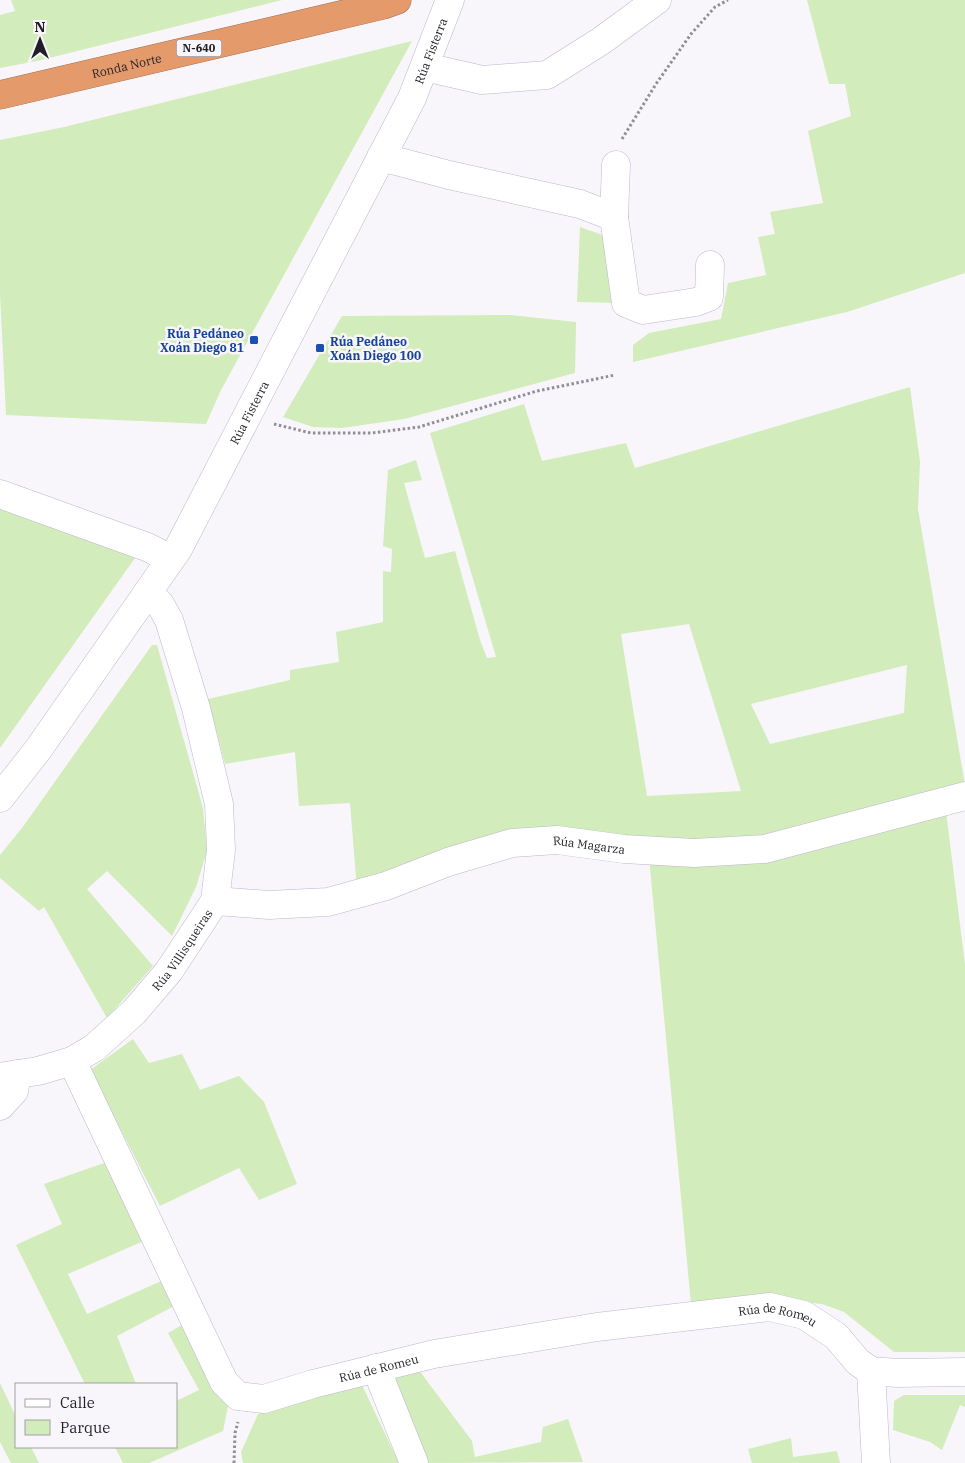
<svg xmlns="http://www.w3.org/2000/svg" width="965" height="1463" viewBox="0 0 965 1463" font-family="'IBM Plex Serif',serif">
<rect width="100%" height="100%" fill="#f8f6fb"/>
<!-- green -->
<g fill="#d2ecbb" fill-rule="evenodd">
<polygon points="11,0 282,0 37,61 0,68 0,15 15,11"/>
<polygon points="807,0 965,0 965,273 847,312 633,362 633,345 649,333 721,319 728,283 766,275 758,237 775,234 770,212 823,203 808,131 851,116 845,84 829,84"/>
<polygon points="412,41 221,390 206,424 6,415 0,294 0,140 64,127"/>
<polygon points="580,227 608,237 618,303 577,302"/>
<polygon points="510,315 576,322 575,373 404,419 342,428 313,427 283,417 342,316"/>
<path d="M910 387 920 462 918 509 965 785 744 843 576 834 357 890 350 803 299 806 295 752 225 764 208 699 290 680V670L339 662 336 632 383 622V571L391 572 392 549 383 546 388 470 416 460 422 480 404 483 425 558 455 551 480 640 487 658 496 657 430 433 524 404 542 461 626 443 635 468ZM689 624 741 791 647 796 621 634ZM907 665 904 713 770 744 751 704Z"/>
<polygon points="0,505 140,551 0,748"/>
<polygon points="152,645 157,645 203,808 207,851 196,887 172,936 107,871 87,889 153,966 107,1018 44,907 39,911 0,878 0,855 22,828"/>
<polygon points="946,811 965,965 965,1352 894,1352 844,1312 822,1304 751,1297 691,1304 649,857"/>
<polygon points="133,1039 149,1063 182,1054 200,1090 239,1076 264,1102 297,1184 259,1200 239,1168 160,1206 90,1070"/>
<polygon points="107,1162 146,1240 68,1274 87,1314 168,1278 178,1304 117,1336 136,1384 85,1384 16,1245 62,1224 44,1184"/>
<polygon points="185,1323 228,1406 223,1431 149,1463 123,1463 115,1447 176,1447 176,1401 199,1390 168,1333"/>
<polygon points="415,1365 472,1441 475,1457 541,1442 543,1427 568,1419 583,1462 423,1463 383,1376"/>
<polygon points="0,1383 16,1417 16,1447 31,1447 39,1463 11,1463 0,1442"/>
<polygon points="361,1383 399,1463 243,1463 241,1452 258,1414"/>
<polygon points="904,1395 965,1395 965,1407 960,1405 942,1450 930,1442 893,1430 894,1401"/>
<polygon points="791,1438 793,1457 837,1451 840,1463 752,1463 748,1449"/>
</g>
<g fill="none" stroke-linecap="round" stroke-linejoin="round">
<defs>
<g id="minor">
<polyline points="425,67 482,80 547,75 601,41 657,0"/>
<polyline points="381,157 449,175 580,204 614,217 626,303 643,310 696,302 709,297 710,265"/>
<polyline points="614,217 616,165"/>
<polyline points="0,494 147,547 171,559"/>
<path id="s1" d="M0 798 37 751 178 549 412 98 450 0"/>
<path id="s2" d="M215 901 269 905 328 902 386 886 448 862 512 843 557 840 624 849 694 853 765 849 965 796"/>
<path id="s3" d="M72 1061 224 1382 238 1396 264 1399 313 1384 434 1354 597 1327 770 1307 804 1315 836 1336 858 1362 871 1371 897 1373 965 1372"/>
<path id="s4" d="M0 1077 38 1071 72 1061 94 1048 134 1012 169 971 215 901 221 850 219 804 196 708 169 620 160 604 147 593"/>
<polyline points="0,1106 14,1091 17,1074"/>
<polyline points="376,1368 414,1463"/>
<polyline points="871,1371 876,1463"/>
</g>
<g id="highway">
<path id="s5" d="M0 95 383 5 397 0"/>
</g>
</defs>
<!-- minor casing -->
<use href="#minor" stroke="#bdb6ce" stroke-width="29"/>
<!-- highway casing -->
<use href="#highway" stroke="#a06f53" stroke-width="29"/>
<!-- path -->
<g stroke="#918f96" stroke-width="3" stroke-dasharray="2.5 2.5" stroke-linecap="butt">
<polyline points="622,139 656,84 691,34 715,7 728,0"/>
<polyline points="274,424 311,433 372,433 419,427 537,391 615,375"/>
<polyline points="234,1463 235,1433 238,1422"/>
</g>
<!-- minor -->
<use href="#minor" stroke="#fff" stroke-width="28"/>
<!-- highway -->
<use href="#highway" stroke="#e49a6b" stroke-width="28"/>
</g>
<!-- markers -->
<g fill="#1a4fb4" stroke="#f8f6fb" stroke-width="2">
<rect x="249" y="335" width="10" height="10" rx="2.5"/>
<rect x="315" y="343" width="10" height="10" rx="2.5"/>
</g>
<g text-anchor="middle" dominant-baseline="central" stroke-width="5" stroke-linejoin="round" paint-order="stroke">
<!-- shield labels -->
<rect fill="#f8f6fb" stroke="#625f67" stroke-width="1" x="176.5" y="39.5" width="45" height="17" rx="4"/>
<g font-size="11" font-weight="bold" fill="#211e27">
<text x="199" y="48">N-640</text>
</g>
<!-- street labels -->
<g font-size="12" fill="#211e27" stroke="#f8f6fb">
<text stroke="none"><textPath href="#s1" startOffset="865">Rúa Fisterra</textPath></text>
<text stroke="none"><textPath href="#s5" startOffset="130">Ronda Norte</textPath></text>
<text stroke="none"><textPath href="#s1" startOffset="460">Rúa Fisterra</textPath></text>
<text stroke="none"><textPath href="#s2" startOffset="384">Rúa Magarza</textPath></text>
<text stroke="none"><textPath href="#s4" startOffset="232">Rúa Villisqueiras</textPath></text>
<text stroke="none"><textPath href="#s3" startOffset="925">Rúa de Romeu</textPath></text>
<text stroke="none"><textPath href="#s3" startOffset="520">Rúa de Romeu</textPath></text>
</g>
<!-- transit labels -->
<g font-size="12" font-weight="bold" fill="#164399" stroke="#f8f6fb" text-anchor="end">
<text x="244" y="333">Rúa Pedáneo<tspan x="244" dy="14">Xoán Diego 81</tspan></text>
<text x="330" y="341" text-anchor="start">Rúa Pedáneo<tspan x="330" dy="14">Xoán Diego 100</tspan></text>
</g>
</g>
<!-- legend -->
<rect x="15" y="1383" width="162" height="65" fill="#f8f6fb" stroke="#a2a0a6"/>
<rect x="25" y="1399" width="25" height="8" fill="#ffffff" stroke="#a2a0a6"/>
<text x="60" y="1408" font-size="15" fill="#211e27">Calle</text>
<rect x="25" y="1420" width="25" height="15" fill="#d2ecbb" stroke="#a2a0a6"/>
<text x="60" y="1433" font-size="15" fill="#211e27">Parque</text>
<!-- north arrow -->
<g transform="translate(40 40)" stroke="#f8f6fb" stroke-width="4" paint-order="stroke">
<path d="M0-4L9 19L0 12L-9 19Z" fill="#211e27"/>
<text y="-8" font-size="14" font-weight="bold" text-anchor="middle" fill="#211e27">N</text>
</g>
</svg>
